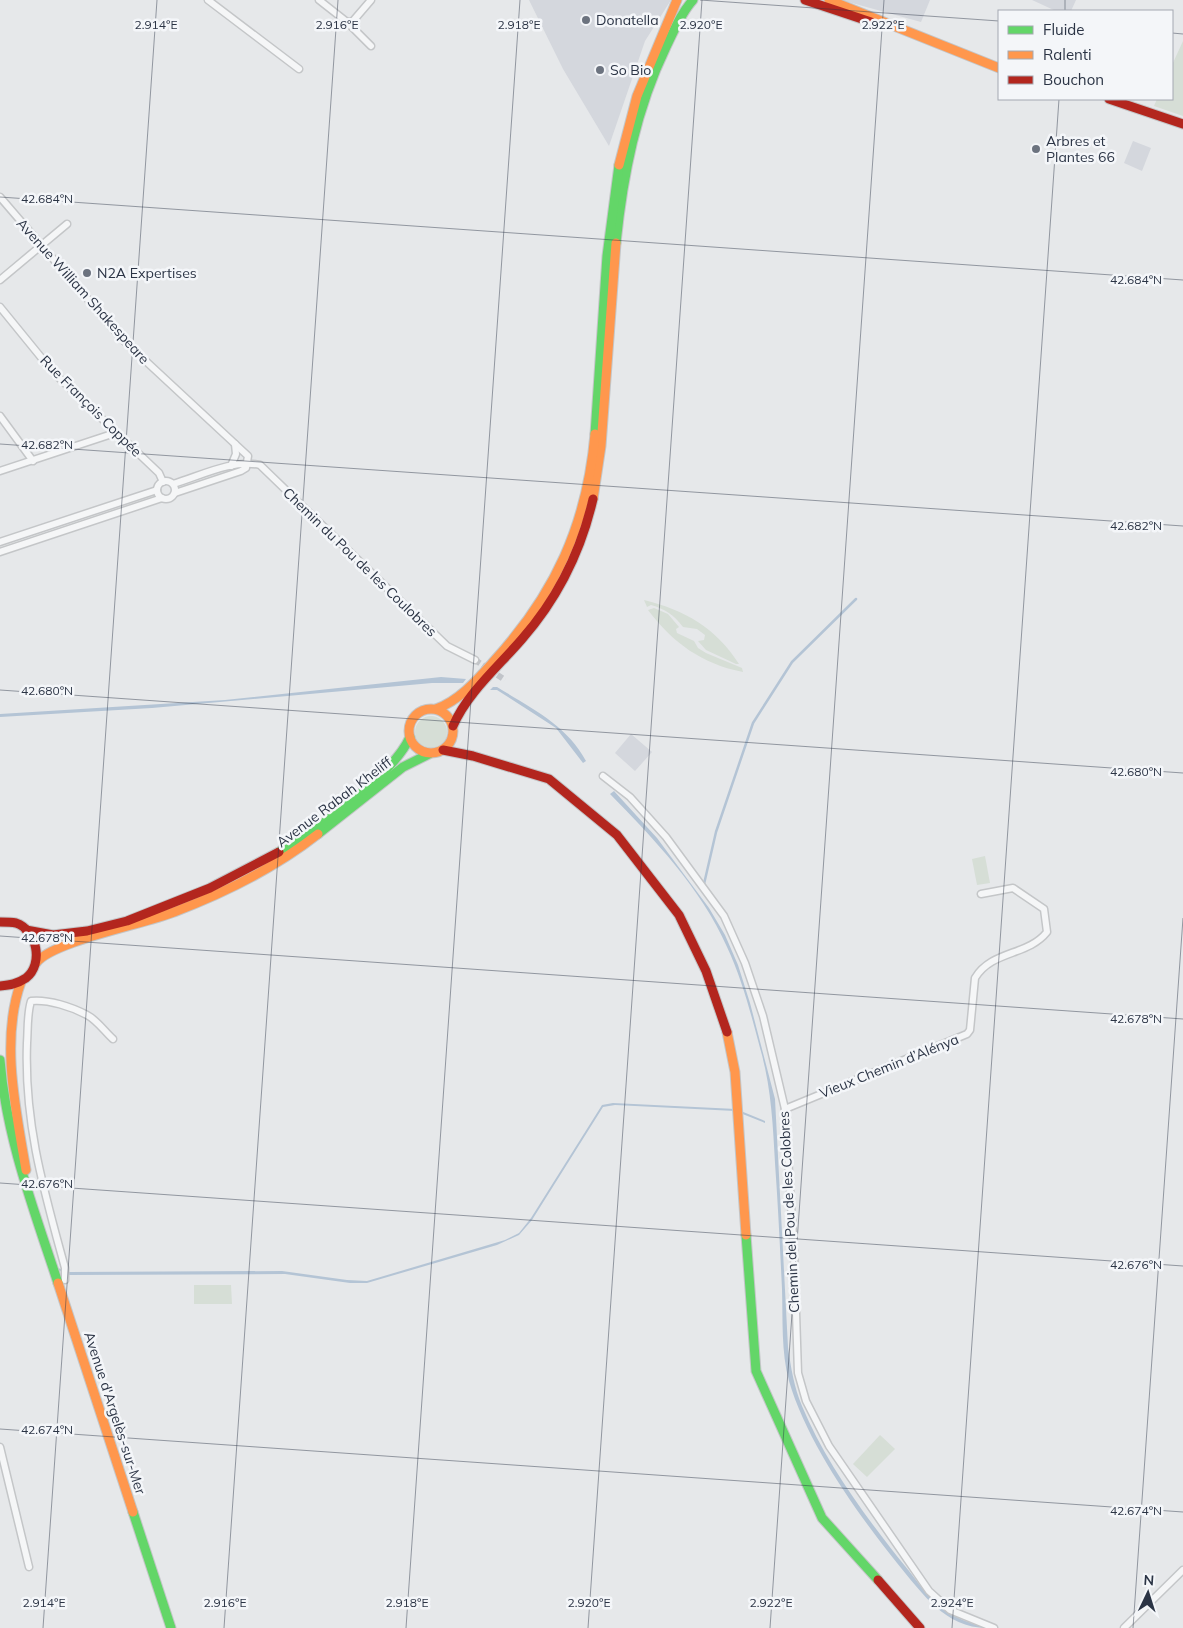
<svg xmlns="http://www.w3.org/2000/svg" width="1183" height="1628" viewBox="0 0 1183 1628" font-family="Mulish,sans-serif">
<rect width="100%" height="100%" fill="#e6e8ea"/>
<!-- built -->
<g fill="#d4d7dd">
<polygon points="529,0 671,0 645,41 609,146 563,69"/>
<polygon points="841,0 930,0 921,22"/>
<polygon points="1032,0 1076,0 1071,11 1056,11"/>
<polygon points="1133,141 1151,148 1142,171 1124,163"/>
<polygon points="631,734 652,752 635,771 615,753"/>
</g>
<!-- green -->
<g fill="#d6ded6">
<polygon points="1183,41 1183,116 1154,106 1157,99 1172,99 1172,65"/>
<path d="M644 600C685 610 716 628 739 664H736L706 650 698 641 704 640 705 635 697 629 683 627C674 615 665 609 651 605L647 607Z"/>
<path d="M654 608 668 614 679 627 676 629 677 633 694 641 698 648 706 653 742 668 743 672C702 664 673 643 648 610Z"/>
<circle cx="431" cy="732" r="16"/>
<polygon points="985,856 990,883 977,885 972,859"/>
<polygon points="194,1285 231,1285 232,1304 194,1304"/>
<polygon points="880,1435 895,1449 867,1477 853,1464"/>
</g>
<!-- water -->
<g fill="#b4c4d5">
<polygon points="441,677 466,679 463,683 432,683 152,708 0,717 0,714 225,700"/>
<path d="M493 687H497C531 708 567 725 586 761L583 763 556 728 497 690H490Z"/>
<path d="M614 791 657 838 709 908 725 935 738 965 750 1003 775 1099 788 1347C791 1368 794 1387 802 1406 825 1462 867 1519 905 1566 916 1579 926 1595 939 1606 954 1618 970 1623 987 1628 945 1628 922 1593 897 1563 857 1513 807 1443 789 1381 781 1352 783 1319 782 1289 780 1247 778 1205 775 1163 773 1125 771 1085 760 1048 751 1014 742 979 727 947 701 888 654 839 610 794Z"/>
<polygon points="613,1103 736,1109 765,1121 765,1123 735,1111 615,1105 603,1107 532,1220 519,1235 497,1245 367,1283 350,1283 285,1274 68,1275 58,1270 58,1268 69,1272 282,1271 347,1280 367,1281 505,1240 519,1233 531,1218 602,1105"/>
</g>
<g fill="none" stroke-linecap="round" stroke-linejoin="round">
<!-- stream -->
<polyline stroke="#b4c4d5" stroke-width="2.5" points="704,884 716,832 753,723 792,662 856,599"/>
<!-- street-tunnel -->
<polyline stroke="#c1c4c9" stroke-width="6" stroke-dasharray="6 3" stroke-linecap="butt" points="475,660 505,680"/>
<defs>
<g id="street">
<polyline points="208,0 299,69"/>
<polyline points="319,0 347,22 371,46"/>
<polyline points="347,22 353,21 371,0"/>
<polyline points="0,197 122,339 248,456 246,468 241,471 175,493"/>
<polyline points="0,280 67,224"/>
<polyline points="0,307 53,372 159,473 163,482"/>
<polyline points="0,416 33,461"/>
<polyline points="231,466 236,454 235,444"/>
<polyline points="0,471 115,433"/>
<circle cx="166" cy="490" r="9"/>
<path d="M173 484C200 476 232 459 260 465L447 646 475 660"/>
<polyline points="0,542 157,490"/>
<polyline points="0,552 162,498"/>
<polyline points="603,776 630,797 666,837 724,916 745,963 763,1016 785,1109 794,1252 798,1373 806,1401 829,1446 929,1591 950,1610 994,1628"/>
<path d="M785 1109 967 1034 970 1030 975 978C992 950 1028 956 1047 932L1044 909 1013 888 981 894"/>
<path d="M65 1280V1268C44 1191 24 1124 27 1043 28 1029 27 1014 31 1001 48 999 72 1007 87 1015 97 1020 105 1032 113 1039"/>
<polyline points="0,1447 29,1567"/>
<polyline points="1124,1628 1183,1570"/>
</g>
<g id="fast">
<path d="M616 243C623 175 636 109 666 47 674 31 681 13 693 0"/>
<polyline points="595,434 607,256 619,165"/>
<polyline points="318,834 403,767 429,754"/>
<path d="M279 852C316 831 393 775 410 737"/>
<path d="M0 1060C6 1137 34 1210 58 1283"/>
<polyline points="746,1235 756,1371 822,1518 878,1580"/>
<polyline points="133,1512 171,1628"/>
</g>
<g id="slow">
<polyline points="829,0 999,68"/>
<polyline points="619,165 637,96 677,0"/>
<polyline points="593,499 601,446 616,243"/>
<circle cx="431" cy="731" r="22"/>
<path d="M436 709C460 700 477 680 494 661 555 594 587 525 595 434"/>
<path d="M36 963C52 941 145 924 174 912 224 893 276 867 318 834"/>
<path d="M21 982C0 1040 16 1111 26 1170"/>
<polyline points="727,1032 735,1072 746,1235"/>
<polyline points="58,1283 133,1512"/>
</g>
<g id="jam">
<polyline points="805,0 871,22"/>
<polyline points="1109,99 1183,124"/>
<path d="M453 726C468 692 498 667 522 639 557 599 581 551 593 499"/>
<polyline points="443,750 473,756 549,779 617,835 679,915 706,971 727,1032"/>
<path d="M0 922C5 922 11 922 16 923 37 930 44 964 26 978 17 984 10 985 0 986"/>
<polyline points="26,930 53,935 87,931 127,921 210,888 279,852"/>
<polyline points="878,1580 920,1628"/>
</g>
</defs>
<!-- street casing -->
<use href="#street" stroke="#c4c6c8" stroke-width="9"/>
<!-- fast casing -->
<use href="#fast" stroke="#c4c6c8" stroke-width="11"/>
<!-- slow casing -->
<use href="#slow" stroke="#c4c6c8" stroke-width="11"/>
<!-- jam casing -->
<use href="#jam" stroke="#c4c6c8" stroke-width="11"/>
<!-- street -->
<use href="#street" stroke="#f5f6f7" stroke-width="6"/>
<!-- fast -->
<use href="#fast" stroke="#63d668" stroke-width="9"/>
<!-- slow -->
<use href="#slow" stroke="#ff974d" stroke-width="9"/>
<!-- jam -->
<use href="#jam" stroke="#b3261e" stroke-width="9"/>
</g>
<!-- ticks -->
<path fill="none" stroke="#2b3445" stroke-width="1" stroke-opacity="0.45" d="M700 0 999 21M1065 11V0M1172 33 1183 34M0 197 1183 280M0 444 1183 526M0 690 1183 773M0 936 1183 1019M0 1183 1183 1266M0 1429 1183 1512M43 1628 157 0M224 1628 338 0M406 1628 520 0M588 1628 702 0M770 1628 884 0M952 1628 1059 99M1133 1628 1183 918"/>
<!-- markers -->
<g fill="#6c737f" stroke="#f4f6f9" stroke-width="2">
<circle cx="586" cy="20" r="5"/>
<circle cx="600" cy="70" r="5"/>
<circle cx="1036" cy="149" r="5"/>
<circle cx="87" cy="273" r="5"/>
</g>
<g text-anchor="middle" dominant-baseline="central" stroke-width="5" stroke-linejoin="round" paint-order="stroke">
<!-- poi labels -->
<g font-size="14" fill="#2b3445" stroke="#f4f6f9" text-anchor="start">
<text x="596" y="20">Donatella</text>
<text x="610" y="70">So Bio</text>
<text x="1046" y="141">Arbres et<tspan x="1046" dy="16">Plantes 66</tspan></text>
<text x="97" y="273">N2A Expertises</text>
</g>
<!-- street labels -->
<g font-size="14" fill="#2b3445" stroke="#f4f6f9">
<text transform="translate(83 291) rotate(48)">Avenue William Shakespeare</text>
<text transform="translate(91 406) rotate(45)">Rue François Coppée</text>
<text transform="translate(360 562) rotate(44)">Chemin du Pou de les Coulobres</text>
<text transform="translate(334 802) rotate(-37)">Avenue Rabah Kheliff</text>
<text transform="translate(889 1066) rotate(-22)">Vieux Chemin d’Alénya</text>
<text transform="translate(789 1212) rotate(-93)">Chemin del Pou de les Colobres</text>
<text transform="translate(115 1413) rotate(72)">Avenue d'Argelès-sur-Mer</text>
</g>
</g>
<g font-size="12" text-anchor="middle" fill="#2b3445" stroke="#f4f6f9" stroke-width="5" stroke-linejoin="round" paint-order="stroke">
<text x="156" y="29">2.914°E</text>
<text x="337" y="29">2.916°E</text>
<text x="519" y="29">2.918°E</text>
<text x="701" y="29">2.920°E</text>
<text x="883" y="29">2.922°E</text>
<text x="47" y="203">42.684°N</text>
<text x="1136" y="284">42.684°N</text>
<text x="47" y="449">42.682°N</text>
<text x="1136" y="530">42.682°N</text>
<text x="47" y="695">42.680°N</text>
<text x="1136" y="776">42.680°N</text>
<text x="47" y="942">42.678°N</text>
<text x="1136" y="1023">42.678°N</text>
<text x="47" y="1188">42.676°N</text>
<text x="1136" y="1269">42.676°N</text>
<text x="47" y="1434">42.674°N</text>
<text x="1136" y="1515">42.674°N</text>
<text x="44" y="1607">2.914°E</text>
<text x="225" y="1607">2.916°E</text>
<text x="407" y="1607">2.918°E</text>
<text x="589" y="1607">2.920°E</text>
<text x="771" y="1607">2.922°E</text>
<text x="952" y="1607">2.924°E</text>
</g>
<!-- legend -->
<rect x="998" y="10" width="175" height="90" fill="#f4f6f9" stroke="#a4a8b1"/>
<rect x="1008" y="26" width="25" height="8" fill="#63d668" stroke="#a4a8b1"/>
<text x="1043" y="35" font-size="15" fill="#2b3445">Fluide</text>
<rect x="1008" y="51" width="25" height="8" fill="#ff974d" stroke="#a4a8b1"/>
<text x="1043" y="60" font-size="15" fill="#2b3445">Ralenti</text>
<rect x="1008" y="76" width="25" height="8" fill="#b3261e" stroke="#a4a8b1"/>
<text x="1043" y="85" font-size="15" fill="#2b3445">Bouchon</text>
<!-- north arrow -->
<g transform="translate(1148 1593) rotate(4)" stroke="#f4f6f9" stroke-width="4" paint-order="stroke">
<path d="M0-4L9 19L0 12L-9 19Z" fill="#2b3445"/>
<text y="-8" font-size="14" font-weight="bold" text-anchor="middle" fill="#2b3445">N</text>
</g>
</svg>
